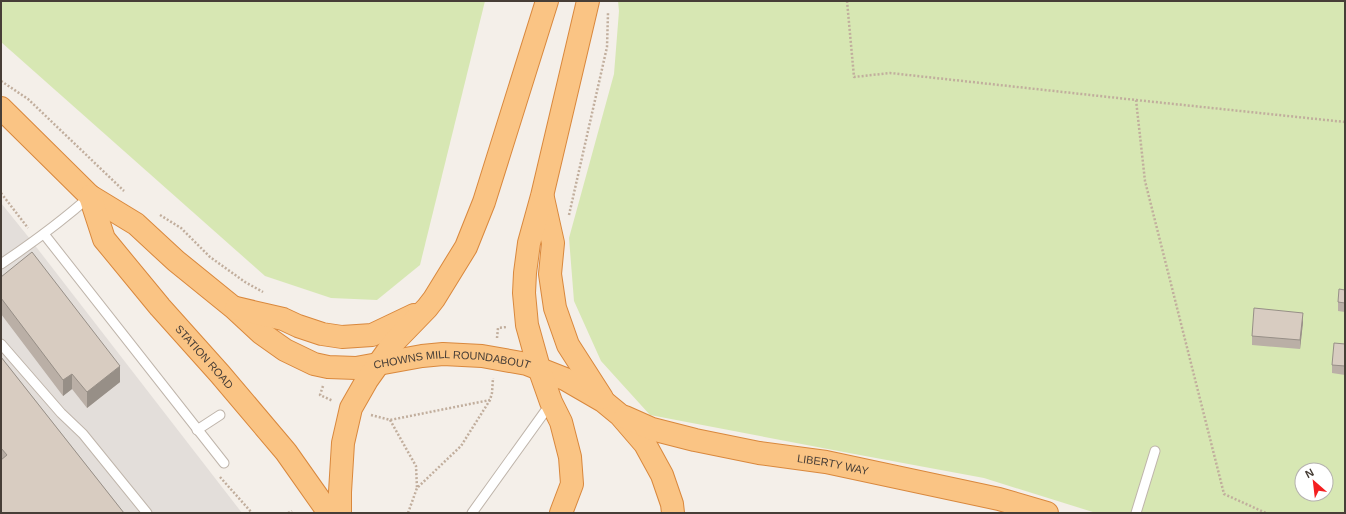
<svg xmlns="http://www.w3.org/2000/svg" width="1346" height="514" viewBox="0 0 1346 514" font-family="Arial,sans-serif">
<rect width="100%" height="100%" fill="#f4efe9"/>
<!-- industrial -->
<polygon fill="#e3deda" points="1,203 30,239 242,513 1,513"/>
<!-- green -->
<g fill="#d7e7b3" fill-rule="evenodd">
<polygon points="1,1 485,1 420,265 377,300 331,298 265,276 1,42"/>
<path d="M618 1H1345V513H1096L984 478 849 453 650 415 601 361 574 301 569 238 614 74 619 11ZM1302 470H1326V494H1302Z"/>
</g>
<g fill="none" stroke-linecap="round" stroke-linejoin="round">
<defs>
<g id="service">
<polyline points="44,234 224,463"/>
<path d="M1 264C32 243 61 222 89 197"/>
<polyline points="1,344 61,413 83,434 147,513"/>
<polyline points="197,430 220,415"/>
<polyline points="472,513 551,403"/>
<polyline points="1136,513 1155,451"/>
</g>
<g id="trunk">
<path id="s1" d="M1 108 90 196 136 224 176 261 234 308 261 333 285 350 314 364 328 367 356 368 422 356 443 354 482 356 527 364 565 379 603 401 620 415 645 444 662 475 672 504 673 513"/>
<path id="s2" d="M90 196 104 239 160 307 220 374 286 452 329 513"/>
<polyline points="543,198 553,243 550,274 555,308 568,345 602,398"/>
<polyline points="236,308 283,319 298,326 322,334 342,337 372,335 414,315"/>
<path id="s3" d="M625 417 652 429 695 440 759 453 826 462 999 499 1047 513"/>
<polyline points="340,513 340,492 343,443 351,408 367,380 394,342 427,308 434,299 466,247 484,202 547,1"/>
<polyline points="561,513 572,484 570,457 561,422 551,402 539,368 527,325 524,293 525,273 529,243 542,196 588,1"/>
</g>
</defs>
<!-- service casing -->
<use href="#service" stroke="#bfb5ab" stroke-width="11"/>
<!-- trunk casing -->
<use href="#trunk" stroke="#d9883d" stroke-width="24"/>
<!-- path -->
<g stroke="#c1ae9d" stroke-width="2.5" stroke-dasharray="2 2" stroke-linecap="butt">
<polyline points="847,1 854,77 890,73 1136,100 1145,181 1224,494 1266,513"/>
<polyline points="1,81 28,99 124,191"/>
<polyline points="1136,100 1345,122"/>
<polyline points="1,193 28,228"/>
<polyline points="160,215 181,228 210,257 245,282 263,292"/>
<polyline points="569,215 607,47 608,13"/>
<polyline points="497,338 498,328 507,327"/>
<polyline points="323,386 320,395 333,401"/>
<polyline points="371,415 390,420 490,400"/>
<polyline points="390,420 416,466 417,488"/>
<polyline points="220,477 252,513"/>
<polyline points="288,513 292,511"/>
<polyline points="408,513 417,488 461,446 490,400 492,393 493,378"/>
</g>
<!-- service -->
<use href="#service" stroke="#fff" stroke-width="9"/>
<!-- trunk -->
<use href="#trunk" stroke="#fac484" stroke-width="22"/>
</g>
<!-- wall -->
<g fill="#baafa6">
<polygon points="1,277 120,382 87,408 72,389 63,396 1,314"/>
<polygon points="1345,290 1345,312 1338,311 1338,302"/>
<polygon points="1303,322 1300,349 1252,345 1252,336"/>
<polygon points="1345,344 1345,375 1332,373 1332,365"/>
<polygon points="1,357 124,513 1,513"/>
</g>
<!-- shaded-wall -->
<g fill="#978f87">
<polygon points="1303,313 1303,322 1300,349 1300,340"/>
<polygon points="120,366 120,382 87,408 87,392"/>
<polygon points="72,374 72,389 63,396 63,380"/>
</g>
<!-- building -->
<g fill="#d8ccc1" stroke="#978f87">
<polygon points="32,252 120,366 87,392 72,374 63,380 1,298 1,277"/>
<polygon points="1339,289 1345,290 1345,303 1338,302"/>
<polygon points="1254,308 1303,313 1300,340 1252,336"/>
<polygon points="1334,343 1345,344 1345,366 1332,365"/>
<polygon points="1,357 124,513 1,513 1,460 7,455 1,448"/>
</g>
<g text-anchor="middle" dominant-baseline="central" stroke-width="3.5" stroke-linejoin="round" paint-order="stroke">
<!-- street labels -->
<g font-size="11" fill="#473e37" stroke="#fff">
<text stroke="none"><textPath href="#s2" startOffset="200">STATION ROAD</textPath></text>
<text stroke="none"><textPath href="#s1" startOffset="546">CHOWNS MILL ROUNDABOUT</textPath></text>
<text stroke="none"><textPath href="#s3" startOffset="214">LIBERTY WAY</textPath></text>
</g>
</g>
<!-- border -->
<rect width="1346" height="514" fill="none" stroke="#473e37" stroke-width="4"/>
<!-- north arrow -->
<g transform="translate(1314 482) rotate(332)"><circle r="19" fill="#ffffff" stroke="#b5b2af"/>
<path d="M0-3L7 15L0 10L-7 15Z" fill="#f41f20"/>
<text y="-6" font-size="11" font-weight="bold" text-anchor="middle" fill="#473e37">N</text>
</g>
</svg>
